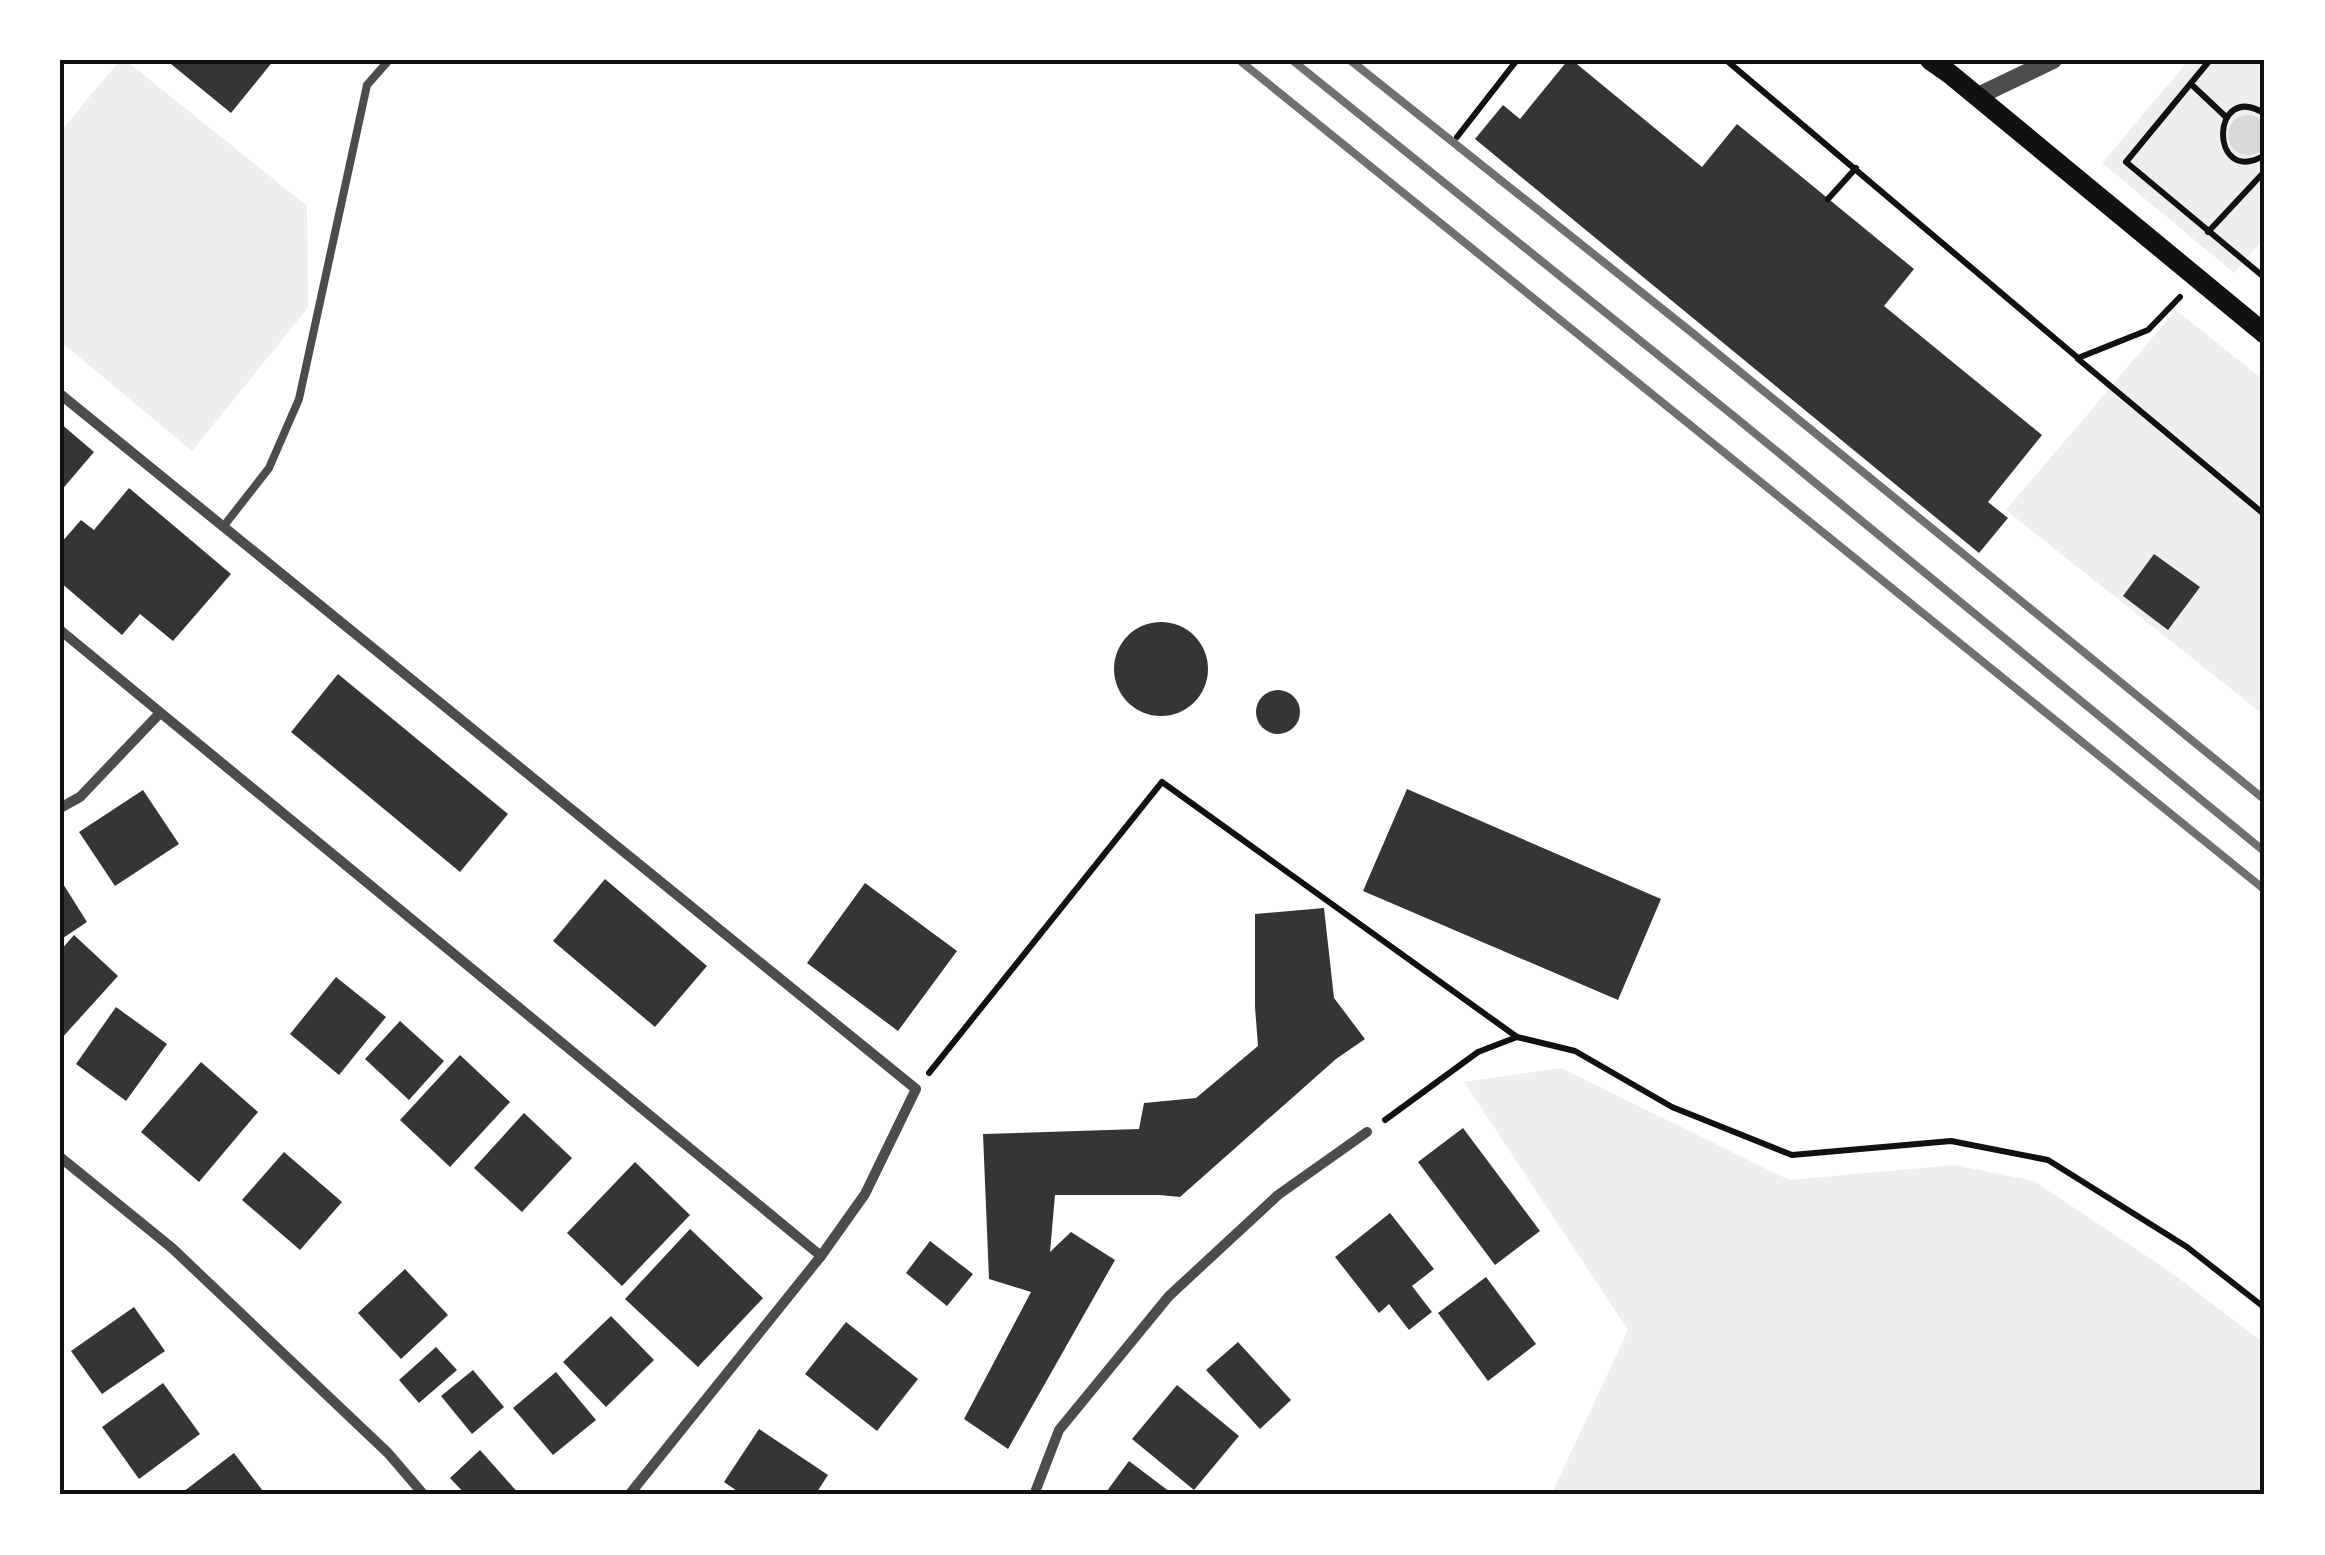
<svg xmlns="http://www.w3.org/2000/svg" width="2325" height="1555" viewBox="0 0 2325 1555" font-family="'PT Sans Narrow',sans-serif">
<rect width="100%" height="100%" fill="#fff"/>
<!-- green -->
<g fill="#eee">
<polygon points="120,60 125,60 307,206 308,308 192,451 60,341 60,132"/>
<polygon points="2189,60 2265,60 2265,237 2234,273 2102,163"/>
<polygon points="2176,310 2265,381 2265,716 2006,510"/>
<polygon points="1561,1068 1789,1180 1955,1165 2034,1181 2172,1273 2265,1344 2265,1495 1551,1495 1628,1330 1464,1082"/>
</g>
<!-- water -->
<circle fill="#d9d9d9" cx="2248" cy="135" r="20"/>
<!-- building -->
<g fill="#353535">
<polygon points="166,60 274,60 231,113"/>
<polygon points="1568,60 1572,60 1702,167 1737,124 1914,269 1884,306 2042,435 1988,502 2008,518 1979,553 1475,139 1503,105 1520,119"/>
<polygon points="60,423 94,452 60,492"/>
<polygon points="129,488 231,574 173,641 140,614 122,635 60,582 60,544 81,520 94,530"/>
<polygon points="2154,554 2200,587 2168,630 2123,596"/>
<circle cx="1161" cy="669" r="47"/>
<polygon points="338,674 508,814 460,872 291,732"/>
<circle cx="1278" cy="712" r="22"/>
<polygon points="1407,789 1661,899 1618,1000 1363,891"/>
<polygon points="143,790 179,844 115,886 79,832"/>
<polygon points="60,879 87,922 60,940"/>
<polygon points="605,879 707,966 655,1027 553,941"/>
<polygon points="865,883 957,951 898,1031 807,963"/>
<polygon points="1324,908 1334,998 1365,1039 1336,1059 1180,1197 1159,1195 1055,1195 1050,1252 1071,1232 1115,1260 1008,1449 964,1419 1031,1292 989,1279 983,1134 1139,1129 1144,1103 1196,1098 1258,1046 1255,1007 1255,914"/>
<polygon points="74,935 118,976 60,1040 60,951"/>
<polygon points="336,977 386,1017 339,1075 290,1034"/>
<polygon points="116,1007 167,1044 126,1101 76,1064"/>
<polygon points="400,1021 444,1061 409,1100 365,1059"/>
<polygon points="460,1055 510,1102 450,1167 400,1120"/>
<polygon points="201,1062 258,1112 199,1182 141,1132"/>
<polygon points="524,1113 572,1158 522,1212 474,1168"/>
<polygon points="1463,1128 1540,1231 1495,1265 1418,1162"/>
<polygon points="284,1152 342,1202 300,1250 242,1200"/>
<polygon points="635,1162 690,1215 622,1286 567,1233"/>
<polygon points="1390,1213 1434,1269 1412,1286 1432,1312 1409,1330 1389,1304 1379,1313 1335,1257"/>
<polygon points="690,1229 763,1298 698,1367 625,1299"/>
<polygon points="930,1241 973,1274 947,1306 906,1273"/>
<polygon points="405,1269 448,1315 401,1359 358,1313"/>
<polygon points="1486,1277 1536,1344 1488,1381 1438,1313"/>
<polygon points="134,1307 165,1351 102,1394 71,1351"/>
<polygon points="611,1316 654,1360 606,1407 563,1362"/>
<polygon points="846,1322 918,1379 877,1431 805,1374"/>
<polygon points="1238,1342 1291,1400 1260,1429 1206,1370"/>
<polygon points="436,1347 457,1370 419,1403 399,1380"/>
<polygon points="473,1370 504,1407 472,1434 441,1396"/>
<polygon points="556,1372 596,1420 553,1455 513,1408"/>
<polygon points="163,1383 200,1434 139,1479 102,1427"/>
<polygon points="1177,1385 1239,1436 1194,1490 1132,1439"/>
<polygon points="759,1429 828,1475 815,1495 743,1495 724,1482"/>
<polygon points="480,1450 520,1495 466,1495 450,1478"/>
<polygon points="234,1453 266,1495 179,1495"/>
<polygon points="1129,1461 1174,1495 1104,1495"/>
</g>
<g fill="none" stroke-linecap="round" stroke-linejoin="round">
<!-- path -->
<g stroke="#111" stroke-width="6">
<polyline points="1726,60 2078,358 2148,330 2180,297"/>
<polyline points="2210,60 2126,162 2265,278"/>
<polyline points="2191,84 2226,117"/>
<path d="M2265 114C2210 78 2208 189 2265 155"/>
<polyline points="1457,137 1517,60"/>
<polyline points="1828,199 1856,168"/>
<polyline points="2208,232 2265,171"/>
<polyline points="2078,359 2265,515"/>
<polyline points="929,1073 1162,782 1517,1037"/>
<polyline points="1385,1120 1478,1052 1517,1037 1575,1051 1672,1107 1792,1155 1951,1141 2048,1160 2187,1247 2265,1308"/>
</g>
<!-- service -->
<polyline stroke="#4c4c4c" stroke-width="8" points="223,527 269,468 299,399 367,85 389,60"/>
<!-- minor -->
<g stroke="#4c4c4c" stroke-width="10">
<polyline points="60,394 916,1089 865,1194 821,1256 629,1495"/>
<polyline points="60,630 821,1256"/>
<polyline points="60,808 80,797 160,713"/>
<polyline points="60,1157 172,1248 388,1453 424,1495"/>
<polyline points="1034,1495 1059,1430 1169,1296 1278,1195 1367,1132"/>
</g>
<!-- tertiary -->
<polyline stroke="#4c4c4c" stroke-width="18" points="1978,96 2053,60"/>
<!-- secondary -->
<polyline stroke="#111" stroke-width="20" points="1930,60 1950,74 2265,334"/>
<!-- rail -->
<g stroke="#707070" stroke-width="8">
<polyline points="1239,60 2265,890"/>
<polyline points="1292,60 1735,417 2265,852"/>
<polyline points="1350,60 1690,331 2265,800"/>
</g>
</g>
<!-- border -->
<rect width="2325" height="1555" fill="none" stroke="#ffffff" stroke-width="125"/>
<rect x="62" y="62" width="2200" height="1430" fill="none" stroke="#111" stroke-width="4"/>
</svg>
